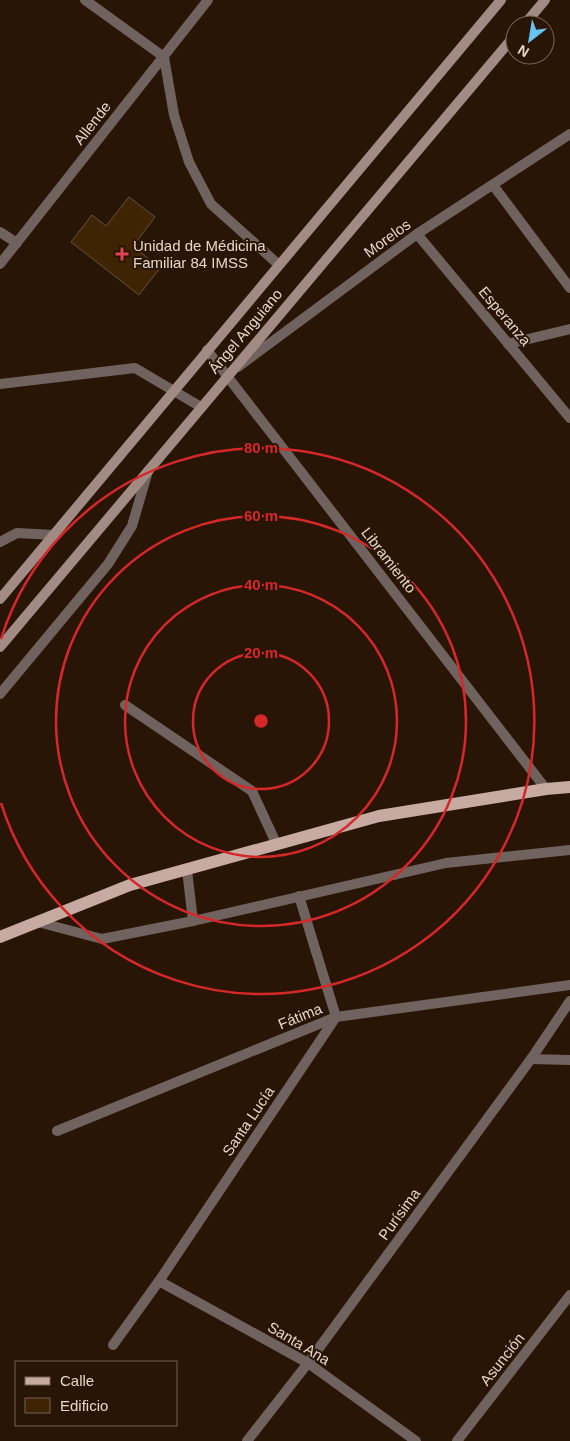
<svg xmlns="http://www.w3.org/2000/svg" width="570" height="1441" viewBox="0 0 570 1441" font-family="Arial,sans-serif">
<rect width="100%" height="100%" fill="#291505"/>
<!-- building -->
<polygon fill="#3f2404" stroke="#68533e" points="129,197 155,217 133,246 160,268 139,295 71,242 92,215 106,226"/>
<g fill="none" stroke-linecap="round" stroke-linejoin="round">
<!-- street -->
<g stroke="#70625e" stroke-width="10">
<polyline points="85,0 164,57 174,115 189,162 211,204 279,265"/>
<polyline points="493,185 570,288"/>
<polyline points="0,232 17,243"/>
<polyline points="417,234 570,418"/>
<polyline points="0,264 208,0"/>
<polyline points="508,344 570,329"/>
<polyline points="207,350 546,789"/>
<polyline points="238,367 417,234 570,134"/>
<polyline points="0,384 135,368 201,407"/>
<polyline points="0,542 17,533 54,535"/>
<polyline points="0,694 108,564 132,526 148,471"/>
<polyline points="125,705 252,791 277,845"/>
<polyline points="187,870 193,921"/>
<polyline points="38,922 102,939 193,921 446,863 570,850"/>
<polyline points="531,1059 570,1060"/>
<polyline points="57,1131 336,1017 570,985"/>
<polyline points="159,1281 308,1363 416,1441"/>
<polyline points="113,1345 159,1281 336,1017 299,896"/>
<polyline points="247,1441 308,1363 531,1059 570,1001"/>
<polyline points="457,1441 570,1295"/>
</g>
<!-- secondary -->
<g stroke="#a18b84" stroke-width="10">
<polyline points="524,25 545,0"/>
<polyline points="0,599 501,0"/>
<polyline points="0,647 515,35"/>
</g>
<!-- primary -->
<polyline stroke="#c7aaa2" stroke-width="12" points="0,937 130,885 379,816 546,789 570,787"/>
</g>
<!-- distance rings -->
<g fill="none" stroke="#d62828" stroke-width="2.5">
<circle cx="261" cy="721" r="68"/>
<circle cx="261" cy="721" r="136"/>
<circle cx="261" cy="721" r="205"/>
<path d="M1 639A273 273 0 1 1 1 803"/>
</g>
<!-- markers -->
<path fill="#e0444e" stroke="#291505" stroke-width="2" d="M119.5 246.5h5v5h5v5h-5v5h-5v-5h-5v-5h5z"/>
<g text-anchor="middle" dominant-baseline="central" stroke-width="4" stroke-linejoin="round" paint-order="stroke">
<!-- street labels -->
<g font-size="15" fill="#e4d6cb" stroke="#291505">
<text transform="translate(92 123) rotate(-52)">Allende</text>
<text transform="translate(387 238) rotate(-36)">Morelos</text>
<text transform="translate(505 316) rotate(50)">Esperanza</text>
<text transform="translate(245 331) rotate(-50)">Ángel Anguiano</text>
<text transform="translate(389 560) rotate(52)">Libramiento</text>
<text transform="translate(300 1016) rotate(-22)">Fátima</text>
<text transform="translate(248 1121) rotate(-56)">Santa Lucía</text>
<text transform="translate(399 1214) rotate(-54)">Purísima</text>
<text transform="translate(299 1343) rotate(31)">Santa Ana</text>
<text transform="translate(502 1359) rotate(-52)">Asunción</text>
</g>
<!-- poi labels -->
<g font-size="15" fill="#e4d6cb" stroke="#291505" text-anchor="start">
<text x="133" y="245">Unidad de Médicina<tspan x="133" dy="17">Familiar 84 IMSS</tspan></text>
</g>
</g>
<circle cx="261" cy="721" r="8" fill="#d62828" stroke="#291505" stroke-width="2.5"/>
<g font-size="15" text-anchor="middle" font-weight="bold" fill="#d62828" stroke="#291505" stroke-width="4" stroke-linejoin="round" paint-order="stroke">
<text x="261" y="453">80 m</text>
<text x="261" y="521">60 m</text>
<text x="261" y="590">40 m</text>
<text x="261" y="658">20 m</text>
</g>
<!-- legend -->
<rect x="15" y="1361" width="162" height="65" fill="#291505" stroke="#746254"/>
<rect x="25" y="1377" width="25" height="8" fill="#c7aaa2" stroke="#746254"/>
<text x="60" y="1386" font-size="15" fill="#e4d6cb">Calle</text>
<rect x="25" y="1398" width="25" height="15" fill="#3f2404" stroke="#746254"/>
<text x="60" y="1411" font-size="15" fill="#e4d6cb">Edificio</text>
<!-- north arrow -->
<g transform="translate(530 40) rotate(211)"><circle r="24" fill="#291505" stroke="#746254"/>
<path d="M0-4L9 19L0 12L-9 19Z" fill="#67c4f0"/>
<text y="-8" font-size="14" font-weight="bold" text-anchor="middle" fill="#e4d6cb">N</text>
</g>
</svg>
